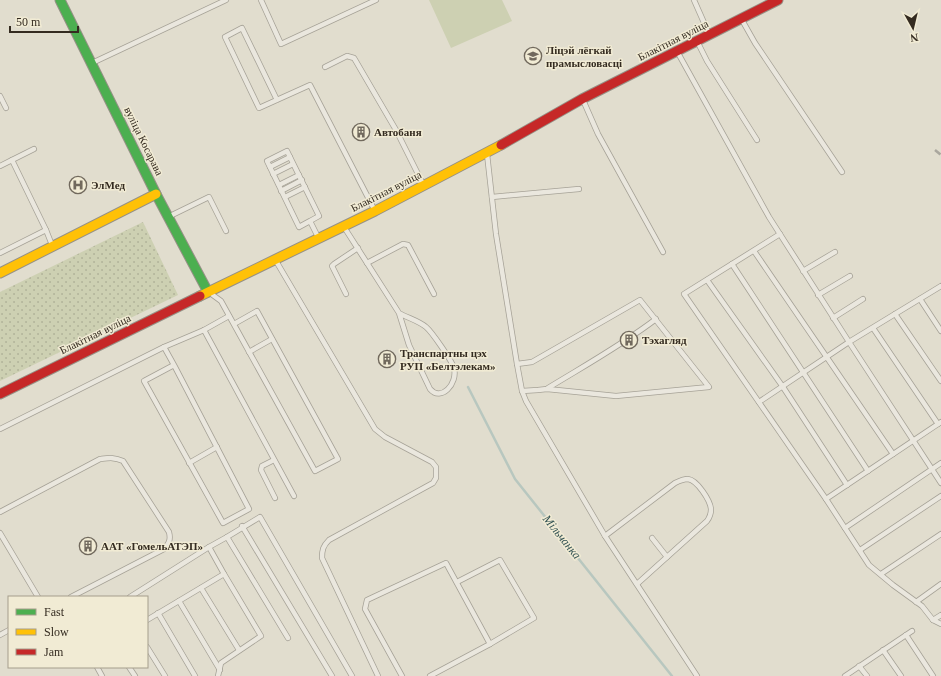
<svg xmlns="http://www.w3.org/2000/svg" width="941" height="676" viewBox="0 0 941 676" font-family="Georgia,serif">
<defs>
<pattern id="park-dots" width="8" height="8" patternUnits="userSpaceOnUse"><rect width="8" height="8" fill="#cdd0b2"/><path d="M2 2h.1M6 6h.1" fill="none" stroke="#b1b399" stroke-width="1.8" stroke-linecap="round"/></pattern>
</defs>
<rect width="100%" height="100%" fill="#e1ddce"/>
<!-- grass -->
<polygon fill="#cdd0b2" points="429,0 502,0 512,21 451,48"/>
<!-- park -->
<polygon fill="url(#park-dots)" points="143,222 178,295 0,381 0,292"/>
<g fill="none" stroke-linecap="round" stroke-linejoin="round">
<!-- stream -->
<polyline stroke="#b8c7bf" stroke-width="2.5" points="468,387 515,479 672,676"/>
<defs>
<g id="lane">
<polyline points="261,0 281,44 376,0"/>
<polyline points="694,0 709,34"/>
<polyline points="742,20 755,43 842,172"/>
<polyline points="698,43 707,61 757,140"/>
<polyline points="678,53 769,217 849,342 941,483"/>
<polyline points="92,63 226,0"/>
<polyline points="325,67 347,56 354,58 396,130 423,184"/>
<polyline points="0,96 6,108"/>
<polyline points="277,100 242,28 225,37 259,108 310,85 374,209"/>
<polyline points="583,100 598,134 663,252"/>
<polyline points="487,154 496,234 517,364 522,391 526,401 605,536 697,676"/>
<polyline points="12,160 34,149"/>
<polyline points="0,166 12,160 46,230"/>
<polyline points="270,167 290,157"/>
<polyline points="273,174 293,164"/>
<polyline points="279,185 299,175"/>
<polyline points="281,191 302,180"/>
<polyline points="285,197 305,187"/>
<polyline points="492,197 579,189"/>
<polyline points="170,216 209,197 226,231"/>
<polyline points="310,221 299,227 267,161 287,151 319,216 310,221 318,237"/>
<path d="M344 227 399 313 409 345 430 389C441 402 458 384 454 368 452 361 432 332 426 327 419 321 408 318 399 313"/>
<polyline points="780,234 684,294 826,499 869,565 893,585 922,606 933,620 941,615"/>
<polyline points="754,251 893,454"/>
<polyline points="0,253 46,230 52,245"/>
<path d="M276 261 375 429 385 437 432 462 436 467V478L433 483 329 540C323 546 322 550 322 558L378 676"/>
<polyline points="367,263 403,244 408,245 434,294"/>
<polyline points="732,264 868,471"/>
<polyline points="803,271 835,252"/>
<polyline points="707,280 783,387 847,485"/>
<polyline points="210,293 221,301 315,471 338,459 257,311 234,324"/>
<polyline points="346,294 332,266 334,264 358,248"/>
<polyline points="818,295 850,276"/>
<polyline points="920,299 941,331"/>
<polyline points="895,314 941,381"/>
<polyline points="833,318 863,299"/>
<polyline points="873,328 938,424"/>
<polyline points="204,330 294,496"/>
<polyline points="164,347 174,365 249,509 223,523 144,381 174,365"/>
<polyline points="249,352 272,339"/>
<polyline points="517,364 532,362 640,300 709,387 616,396 547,389 538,390 522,391"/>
<path d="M548 388C584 366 622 345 656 319"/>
<polyline points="759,402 849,342 941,286"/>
<polyline points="0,429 164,347 204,330 229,316"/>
<polyline points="274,460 262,466 261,470 275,498"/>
<polyline points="189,463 217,447"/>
<polyline points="826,499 941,422"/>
<path d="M0 512 100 459C109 458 114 457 123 461L169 532C171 540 169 543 164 549L71 597"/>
<polyline points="242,526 332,676"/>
<polyline points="845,528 941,463"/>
<polyline points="0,533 38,597"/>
<path d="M605 536 675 483C679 481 683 479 688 479 697 480 710 500 711 509 711 514 710 517 707 521L637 584"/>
<polyline points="652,538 667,557"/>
<polyline points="860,550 941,496"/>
<polyline points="881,574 941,534"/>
<polyline points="457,582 500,560 534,618 490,644"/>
<polyline points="201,588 239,650"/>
<polyline points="130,597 209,547"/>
<polyline points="179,601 220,670"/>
<polyline points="916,602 941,584"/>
<polyline points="158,613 195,676"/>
<polyline points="147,620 224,574 209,547 227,537"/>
<polyline points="933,620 941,624"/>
<polyline points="0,635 9,630"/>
<polyline points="906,635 933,676"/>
<polyline points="288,638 227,537 260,517 352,676"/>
<polyline points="147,647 165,676"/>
<polyline points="883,650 901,676"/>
<polyline points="859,666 867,676"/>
<polyline points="97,667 102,676"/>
<polyline points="129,667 135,676"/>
<polyline points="218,676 221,663 261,636 224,574"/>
<polyline points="402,676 365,609 367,600 446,563 490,644 430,676"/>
<polyline points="845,676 912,631"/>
</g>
<polyline id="fast" points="60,0 156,194 208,292"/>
<g id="slow">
<polyline points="0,273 156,194"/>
<polyline points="200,296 375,211 501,145"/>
</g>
<g id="jam">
<polyline points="501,145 582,99 778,0"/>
<polyline points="0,394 200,296"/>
</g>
</defs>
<!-- lane casing -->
<use href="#lane" stroke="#a6a297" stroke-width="6"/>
<!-- fast casing -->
<use href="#fast" stroke="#969186" stroke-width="11"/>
<!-- slow casing -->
<use href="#slow" stroke="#969186" stroke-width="11"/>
<!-- jam casing -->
<use href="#jam" stroke="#969186" stroke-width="11"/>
<!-- lane -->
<use href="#lane" stroke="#eae7de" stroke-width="4.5"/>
<!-- fast -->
<use href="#fast" stroke="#4caf50" stroke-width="9"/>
<!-- slow -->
<use href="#slow" stroke="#ffc107" stroke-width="9"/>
<!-- jam -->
<use href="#jam" stroke="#c62828" stroke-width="9"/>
<!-- rail -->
<polyline stroke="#aaa79e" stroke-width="2.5" stroke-dasharray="7 7" stroke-linecap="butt" points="935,150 941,155"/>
</g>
<!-- icons -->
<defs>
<symbol id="university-ring" viewBox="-11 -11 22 22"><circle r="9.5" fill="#f1ebd4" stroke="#71695d" stroke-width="1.5"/><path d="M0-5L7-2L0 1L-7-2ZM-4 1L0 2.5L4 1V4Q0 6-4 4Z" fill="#71695d"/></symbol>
<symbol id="building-ring" viewBox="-11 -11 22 22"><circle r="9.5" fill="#f1ebd4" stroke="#71695d" stroke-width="1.5"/><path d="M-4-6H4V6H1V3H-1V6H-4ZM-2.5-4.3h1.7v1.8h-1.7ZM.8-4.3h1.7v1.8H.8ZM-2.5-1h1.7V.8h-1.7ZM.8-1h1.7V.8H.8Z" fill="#71695d"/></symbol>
<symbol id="hospital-ring" viewBox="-11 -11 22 22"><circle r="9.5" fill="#f1ebd4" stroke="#71695d" stroke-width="1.5"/><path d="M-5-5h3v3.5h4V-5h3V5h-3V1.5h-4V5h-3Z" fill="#71695d"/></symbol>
</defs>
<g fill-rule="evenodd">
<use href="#university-ring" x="523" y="46" width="20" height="20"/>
<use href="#building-ring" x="351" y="122" width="20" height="20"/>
<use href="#hospital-ring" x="68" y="175" width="20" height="20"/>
<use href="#building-ring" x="619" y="330" width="20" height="20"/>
<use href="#building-ring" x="377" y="349" width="20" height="20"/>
<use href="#building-ring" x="78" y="536" width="20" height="20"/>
</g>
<g text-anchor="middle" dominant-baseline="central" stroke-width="3" stroke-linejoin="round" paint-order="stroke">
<!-- street labels -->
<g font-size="11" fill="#342b20" stroke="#f1ebd4">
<text transform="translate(673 40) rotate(-27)">Блакітная вуліца</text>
<text transform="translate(144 141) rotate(64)">вуліца Косарава</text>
<text transform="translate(386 191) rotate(-27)">Блакітная вуліца</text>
<text transform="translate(95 334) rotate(-26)">Блакітная вуліца</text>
</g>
<!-- poi labels -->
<g font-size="11" font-weight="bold" fill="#342b20" stroke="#f1ebd4" text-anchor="start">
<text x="546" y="50">Ліцэй лёгкай<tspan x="546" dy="13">прамысловасці</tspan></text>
<text x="374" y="132">Автобаня</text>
<text x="91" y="185">ЭлМед</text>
<text x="642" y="340">Тэхагляд</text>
<text x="400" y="353">Транспартны цэх<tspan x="400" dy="13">РУП «Белтэлекам»</tspan></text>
<text x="101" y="546">ААТ «ГомельАТЭП»</text>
</g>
<!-- water labels -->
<g font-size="12" font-style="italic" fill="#315152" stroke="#f1ebd4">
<text transform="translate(562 537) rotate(51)">Мільчанка</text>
</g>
</g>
<!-- legend -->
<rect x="8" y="596" width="140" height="72" fill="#f1ebd4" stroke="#a59e8c"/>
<rect x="16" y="609" width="20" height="6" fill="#4caf50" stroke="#a59e8c"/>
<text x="44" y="616" font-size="12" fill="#342b20">Fast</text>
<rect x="16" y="629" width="20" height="6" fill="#ffc107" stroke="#a59e8c"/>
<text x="44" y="636" font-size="12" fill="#342b20">Slow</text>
<rect x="16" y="649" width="20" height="6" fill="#c62828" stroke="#a59e8c"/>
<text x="44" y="656" font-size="12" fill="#342b20">Jam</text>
<!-- north arrow -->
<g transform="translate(913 28) rotate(172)" stroke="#f1ebd4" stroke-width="3" paint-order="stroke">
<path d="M0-3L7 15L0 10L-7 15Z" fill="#342b20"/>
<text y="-6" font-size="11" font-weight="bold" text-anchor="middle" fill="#342b20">N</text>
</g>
<!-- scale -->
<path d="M10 26v6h68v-6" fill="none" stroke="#342b20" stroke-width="2"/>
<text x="16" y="26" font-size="12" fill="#342b20" stroke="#f1ebd4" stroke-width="3" paint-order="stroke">50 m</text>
</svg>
